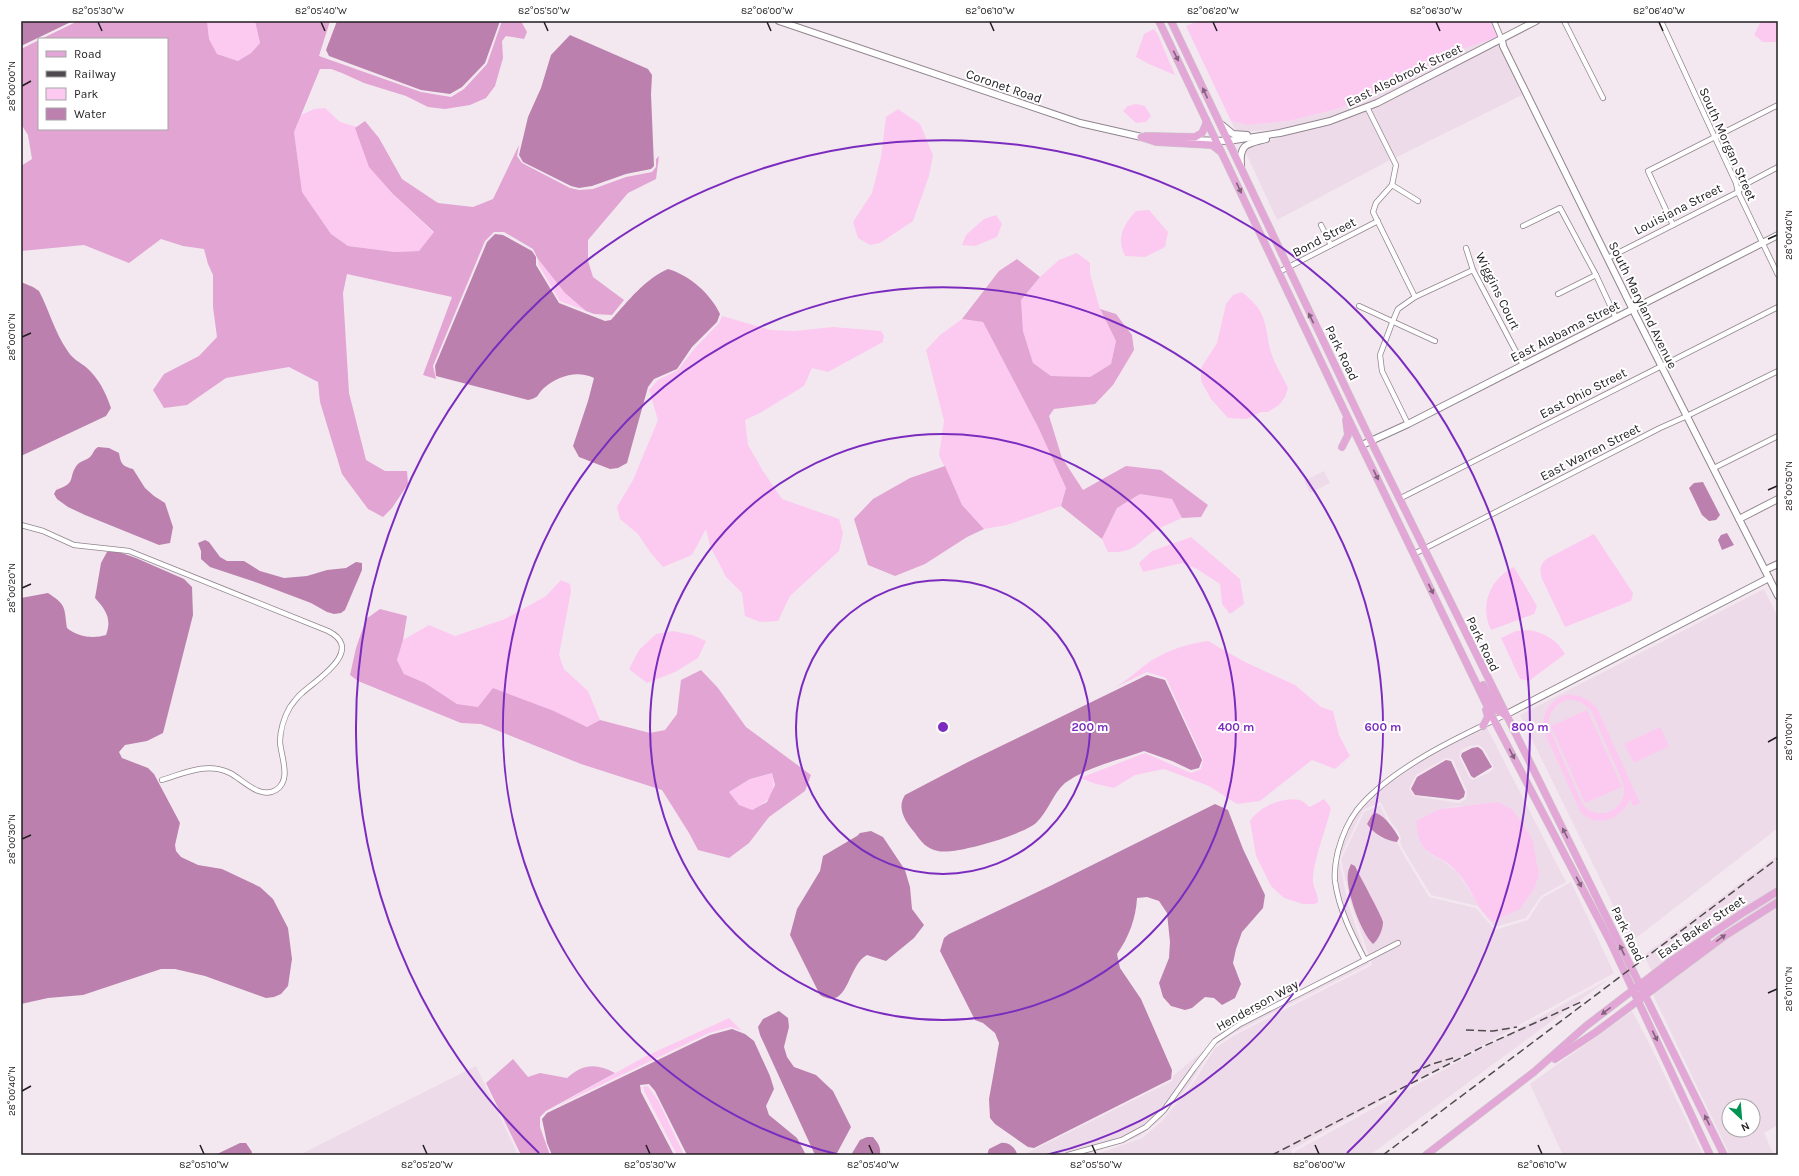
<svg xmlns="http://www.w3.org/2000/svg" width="1799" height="1176" viewBox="0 0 1799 1176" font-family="Karla,sans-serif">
<rect width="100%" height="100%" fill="#f3e8f0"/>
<!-- built -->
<g fill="#eedbe9" fill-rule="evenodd">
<polygon points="1498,37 1375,100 1329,118 1280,131 1268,130 1241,132 1236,132 1231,121 1248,125 1289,121 1341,108 1376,93 1456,51"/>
<polygon points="1500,44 1524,94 1395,158 1371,109"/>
<polygon points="1366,111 1390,160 1277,220 1245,151 1250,146 1331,123"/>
<polygon points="1324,471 1330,483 1310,493 1304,481"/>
<polygon points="1764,589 1778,617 1778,828 1631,942 1520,715"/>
<path d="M1480 726 1484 729 1486 726 1566 882 1541 896 1526 918 1495 927 1477 906 1431 895 1403 849 1400 842 1401 838 1398 831 1390 821 1381 803H1379L1363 810 1339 860 1348 904 1369 964 1234 1033 1214 1046 1190 1084 1160 1120 1140 1136 1085 1155H1023L1172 1081 1173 1076 1239 1021 1366 961 1341 906 1335 878 1338 847 1350 819 1384 783 1445 742ZM1479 745 1484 749 1494 768 1490 772 1473 780 1469 777 1459 756 1461 750 1470 746ZM1446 758 1453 760 1467 791 1466 799 1459 803 1414 796 1409 789 1416 775ZM1458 806H1470L1534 889 1528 897 1479 906 1458 873 1442 860 1427 852 1440 809Z"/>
<polygon points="1380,805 1401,850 1429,897 1476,908 1495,930 1528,920 1542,898 1571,882 1614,973 1291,1150 1293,1155 1094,1155 1142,1138 1161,1122 1192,1085 1215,1048 1235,1035 1372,965 1351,903 1341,860 1364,812"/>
<polygon points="1778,855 1778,888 1652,972 1644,955"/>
<polygon points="1778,894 1778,898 1747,917 1706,946 1711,938 1723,929"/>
<path d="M1778 905V1125L1764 1133 1774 1155H1730L1654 997 1653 993 1728 937ZM1729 1106H1753V1130H1729Z"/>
<polygon points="1609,979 1370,1155 1296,1155 1294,1152"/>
<polygon points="1632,1011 1650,1045 1703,1155 1563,1155 1530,1084"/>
<polygon points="476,1066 518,1155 299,1155"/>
</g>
<!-- green -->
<g fill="#fccaf0" fill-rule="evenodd">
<polygon points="207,21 255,21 260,43 251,53 238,61 217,54 209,39"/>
<polygon points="1198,21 1491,21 1498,37 1456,51 1376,93 1341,108 1289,121 1248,125 1231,121 1186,26"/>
<polygon points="1761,21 1778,21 1778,42 1763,42 1754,35"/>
<polygon points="1154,29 1158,35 1175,75 1151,65 1136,57 1144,34"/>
<polygon points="1136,104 1145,106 1151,116 1146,122 1136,123 1123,111 1128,106"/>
<polygon points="325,108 340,122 357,127 355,129 393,194 434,233 419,251 395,252 348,246 331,234 302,192 294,132 301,115 314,109"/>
<polygon points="898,109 920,124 933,155 929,176 913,221 880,243 870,245 858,238 853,222 872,193 881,157 886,117"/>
<path d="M1149 210 1168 232 1165 247 1145 257 1125 256C1116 237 1123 226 1136 211Z"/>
<polygon points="996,215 1002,224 997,237 975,246 962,245 966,235 984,219"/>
<polygon points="1077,253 1090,263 1090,274 1100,309 1116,341 1111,364 1090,377 1051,376 1033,363 1023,331 1021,300 1040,277 1059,260"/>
<polygon points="538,259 565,293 586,311 560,301 538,264"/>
<path d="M1242 292C1264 310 1265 319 1269 345 1272 360 1282 375 1288 388L1285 397 1279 405 1268 412H1261L1247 419 1228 418 1211 399 1201 381V368L1217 343 1226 304 1233 295Z"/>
<polygon points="722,316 771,330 795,331 833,327 881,331 884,336 883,342 828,372 812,368 804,386 760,413 745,420 748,445 763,471 782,499 839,519 843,533 839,551 790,596 778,621 760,622 745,616 742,593 726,577 710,546 706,529 692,555 663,567 650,552 638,534 620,519 617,507 633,480 658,420 649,390 658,380 678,370 694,349 719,323"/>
<polygon points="962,319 983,322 1038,427 1066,488 1061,506 1007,525 984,529 962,505 939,455 944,421 926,350 940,335"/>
<path d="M1140 494 1172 499 1182 518C1172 523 1159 527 1150 534 1134 547 1131 553 1108 552L1102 539 1117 508Z"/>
<path d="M1594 534 1633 593 1631 601 1565 627 1542 579C1539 570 1540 563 1548 558Z"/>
<polygon points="1191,537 1240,579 1244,604 1230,614 1222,604 1220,584 1197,569 1182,563 1143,572 1139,563 1152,551"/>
<path d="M1514 567 1537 606 1534 614 1491 630C1479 605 1490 579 1514 567Z"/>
<polygon points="561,580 570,584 571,591 559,655 564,669 588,691 600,720 587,727 554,711 478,707 457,704 425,683 404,674 397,660 403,640 429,625 455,636 505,619 546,596"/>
<path d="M1529 630C1545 633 1557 640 1565 654L1529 681 1520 679 1501 638 1516 631Z"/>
<polygon points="673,631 692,635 706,641 698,658 675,672 647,683 629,669 639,650 656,634"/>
<path d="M1208 641 1245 662 1295 685 1321 707 1333 711 1339 735 1350 756 1335 769 1312 760 1260 801 1237 804 1209 786 1164 769 1135 775 1114 788 1096 784 1080 778 1145 753 1191 773 1201 769 1203 759 1166 678 1147 672 1114 688C1128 680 1139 669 1152 660 1171 649 1187 644 1208 641Z"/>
<path d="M1565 695C1577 694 1588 698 1597 708L1640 803 1633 806 1630 799C1622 818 1599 829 1581 813L1546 736C1539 718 1547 702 1565 695ZM1575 700 1582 703 1591 710 1623 783C1630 808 1600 824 1583 805L1549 728C1547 712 1558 698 1575 700Z"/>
<polygon points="1587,710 1622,787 1585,803 1551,726"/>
<polygon points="1660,727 1669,746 1634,763 1624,744"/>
<path d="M772 773C777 794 769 801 752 810L739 806 729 792 750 779Z"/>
<path d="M1324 799 1331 808C1326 830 1313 860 1313 881 1313 888 1318 893 1318 902L1315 904H1303L1284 898 1271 886 1256 856 1250 821C1259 807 1283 796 1300 800 1303 801 1307 805 1310 807Z"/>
<path d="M1498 802 1513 810 1532 838 1539 875 1534 889 1520 909 1492 922C1487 916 1482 911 1478 905 1472 894 1466 882 1458 873 1437 848 1420 863 1416 821L1440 809Z"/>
<polygon points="729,1018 742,1031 731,1027 709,1033 557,1106 644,1057"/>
<polygon points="648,1086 659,1102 684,1155 677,1155 644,1091 643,1087"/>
</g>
<!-- forest -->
<g fill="#e1a4d3" fill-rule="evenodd">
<polygon points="78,21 207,21 209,39 217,54 238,61 251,53 260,43 255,21 330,21 319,56 421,92 451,97 464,89 487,64 502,21 521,21 527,32 524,39 506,36 502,41 503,58 495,86 486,98 470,105 445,109 428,107 406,96 364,83 342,73 331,69 320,69 294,132 302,192 331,234 348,246 395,252 419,251 434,232 393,194 369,167 355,128 365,121 379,138 402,179 438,203 473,207 493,199 519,145 517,156 522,163 570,188 579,190 593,189 626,177 652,172 656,167 656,159 659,156 656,179 628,193 588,240 588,261 593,277 624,300 612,315 594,314 586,311 565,293 538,259 533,249 504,232 494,232 485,241 433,366 436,379 423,375 452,297 347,274 343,293 349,393 366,460 385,471 407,471 408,484 392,508 383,517 368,509 342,474 320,402 318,382 289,367 226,378 187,405 164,408 153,390 164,374 199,356 217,337 213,307 213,275 208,264 204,249 183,246 161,239 129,263 84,245 21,251 21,166 32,159 28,135 21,124 21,49 39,40 39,129 167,129 167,39 41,39"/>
<polygon points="1017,259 1040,277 1021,300 1023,331 1033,363 1051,376 1090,377 1111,364 1116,341 1100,309 1116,314 1132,335 1134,350 1113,385 1095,404 1054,409 1049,416 1062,458 1083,490 1126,466 1161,470 1208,505 1201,517 1182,518 1172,499 1140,494 1117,508 1102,539 1061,506 1066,488 1038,427 983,322 962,319 999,271"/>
<polygon points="945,466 962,505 984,529 967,537 925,564 895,576 868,565 854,519 873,499 910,478"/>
<path d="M380 609 407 616 403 640 397 660 404 674 425 683 457 704 478 707 493 688 554 711 587 727 600 720 650 733 665 730 677 714 681 680 701 670 718 688 746 727 811 775 805 791 769 817 749 843 729 858 698 850 689 833 662 790 581 764 481 724 461 723 358 681 350 675 356 648 366 619ZM772 773 775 785 767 802 752 810 739 805 729 792 750 779Z"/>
<path d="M513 1059 528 1077 540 1073 567 1078C583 1064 596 1063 615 1073L546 1111 540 1117V1127L550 1155H521L486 1083Z"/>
</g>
<!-- water -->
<g fill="#bb80ae">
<polygon points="21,21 73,21 21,46"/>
<polygon points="337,21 500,21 485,63 462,87 450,94 421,90 329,56 326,50"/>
<polygon points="570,35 648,69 652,75 651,94 654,166 651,169 626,174 592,186 579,188 571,186 523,162 519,155 528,117 541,88 551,55"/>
<path d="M495 234 503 235 532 251 536 257V265L559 303 605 321 611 320C628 301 645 279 668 269 689 275 711 294 720 314L717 322 692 347 677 369 654 379 648 387 627 463 618 468 610 469 579 457 573 446 588 401 594 378C577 370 558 376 544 388 536 395 541 397 528 400L436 376 435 366 487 242Z"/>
<path d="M21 282 33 287 39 291C49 310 55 333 67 350 72 359 80 362 87 368 99 379 106 393 111 408L106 416 21 456Z"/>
<path d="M98 447 109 448 119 453C121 464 122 466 133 469L145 488 154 496 165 503 173 527 170 543 159 545 85 515 68 507 57 499 54 494 56 490C78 482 67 479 77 465 80 461 87 460 90 457 94 453 93 450 98 447Z"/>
<polygon points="1703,482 1720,515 1716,520 1709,521 1702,515 1689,488 1694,483"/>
<polygon points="1727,533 1734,545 1722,550 1718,540 1721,535"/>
<polygon points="205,540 209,542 220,557 227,561 244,561 260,571 284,578 307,576 327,570 346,568 356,562 362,563 362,570 345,610 341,613 334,614 327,612 311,603 258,583 210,567 201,559 201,551 198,543"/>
<path d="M116 551 136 558 184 579 192 587 193 615 163 733 147 741 125 745 119 752 122 758 148 768 154 774 180 823 175 845 176 851 181 857 198 865 222 869 260 887 273 899 288 928 292 959 288 986 281 994 274 997 266 998 205 976 175 969H161L83 995 48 998 21 1004V598L48 593C67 605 64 608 67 628 78 637 93 639 106 635 112 619 106 610 95 598L101 563 107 552Z"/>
<path d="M1147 675 1165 680 1202 760 1199 768 1191 770 1172 761 1144 751C1119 760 1087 767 1065 783 1053 793 1048 812 1036 823 1022 835 955 855 938 851 927 849 921 842 915 833 906 822 896 809 905 795L968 762Z"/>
<polygon points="1478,747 1482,750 1492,767 1474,778 1471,776 1461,756 1462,753 1472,748"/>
<polygon points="1446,760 1451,761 1465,792 1464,797 1459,800 1415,795 1411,789 1417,777"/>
<path d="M1215 804 1228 810 1243 849 1265 895 1263 908 1242 932 1236 949 1233 963 1241 984 1235 998 1222 1005 1214 998 1205 997 1192 1008 1185 1010 1171 1006 1163 997 1159 983 1169 958 1170 942 1167 913 1159 901 1147 897 1137 898C1136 918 1129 937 1117 954L1120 968 1141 999 1172 1070 1171 1079 1034 1148 1028 1147 995 1124 990 1118 989 1099 999 1043 995 1033 983 1023 975 1020 940 951 944 938 949 934 1050 886Z"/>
<path d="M1376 813C1386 817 1394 829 1399 838L1397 842C1386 841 1373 833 1367 824L1372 815Z"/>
<path d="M871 831 883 837 905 870 910 887 912 909 924 925 914 938 886 961 867 955C847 965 849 1012 820 995L790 935 797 909 820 871 823 856 857 836 860 833Z"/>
<path d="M1351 864 1355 866C1359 875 1382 916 1383 922 1383 929 1379 939 1373 944 1361 933 1345 889 1348 873 1348 870 1350 867 1351 864Z"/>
<polygon points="779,1011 788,1018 789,1027 784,1047 787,1057 794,1067 816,1075 833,1091 851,1127 836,1155 815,1155 760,1035 758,1027 763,1019"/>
<polygon points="732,1029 745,1034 754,1041 770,1076 774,1089 766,1106 769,1115 797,1138 806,1155 687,1155 655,1091 649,1084 640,1085 641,1092 674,1155 552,1155 547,1143 542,1119 547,1113 710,1035"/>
<path d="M867 1137H873C878 1143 881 1147 880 1155H851L860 1140Z"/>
<polygon points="240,1143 246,1143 252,1152 251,1155 215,1155"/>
<path d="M1001 1143C1008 1142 1015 1147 1017 1154L987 1155 989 1149Z"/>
</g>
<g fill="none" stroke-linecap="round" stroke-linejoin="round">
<defs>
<g id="minor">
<polyline points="1494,21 1502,40"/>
<polyline points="1564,21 1603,98"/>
<polyline points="1661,21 1736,183 1738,192 1778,275"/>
<polyline points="1367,107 1396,165 1392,185 1376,203 1373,212 1415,297"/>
<polyline points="1392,185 1418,201"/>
<polyline points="1321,225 1331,245"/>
<polyline points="1673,225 1648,171 1778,105"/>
<polyline points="1523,226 1560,208 1596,275 1616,318"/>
<polyline points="1466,248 1473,270 1523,365"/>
<polyline points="1608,258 1738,192 1742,186 1778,167"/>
<polyline points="1279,272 1378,221"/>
<polyline points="1558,294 1596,275"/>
<polyline points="1359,306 1435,341"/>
<polyline points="1408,424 1382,371 1380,355 1392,323 1398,309 1415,297 1473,270"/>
<polyline points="1714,468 1778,436"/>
<polyline points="1399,499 1778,307"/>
<path d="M21 525 43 531 74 545 129 551 328 631C366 650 316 680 302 693 297 697 294 702 290 707 284 717 280 731 280 742 281 757 292 780 276 790 260 800 242 779 230 773 206 762 185 773 162 780"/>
<polyline points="1414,554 1660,428 1687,416 1778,371"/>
<path d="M1365 960C1352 935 1339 910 1335 881 1334 872 1336 860 1338 851 1342 836 1348 822 1357 810 1390 769 1458 737 1505 715"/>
<polyline points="1068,1155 1122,1140 1146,1127 1164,1110 1194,1068 1215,1041 1240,1024 1398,943"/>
</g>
<g id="tertiary">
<polyline points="779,21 1080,123 1146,138"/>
<polyline points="1502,40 1503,46 1633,310 1778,596"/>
<polyline points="1222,125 1233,134 1247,135"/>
<polyline points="1189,140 1228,141 1280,133 1330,121 1377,103 1536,21"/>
<path d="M1241 165C1239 143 1248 144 1266 139"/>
<polyline points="1362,445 1408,424 1778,235"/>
<polyline points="1739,519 1778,499"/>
<polyline points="1765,570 1778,564"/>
<polyline points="1505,715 1769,578"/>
</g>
<g id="primary">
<polyline points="1159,21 1344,410 1494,720 1611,943 1710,1155"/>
<polyline points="1171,21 1371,441 1724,1155"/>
<polyline points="1146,136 1195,137 1202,133 1206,124 1206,120"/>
<polyline points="1141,137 1156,142 1212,145 1221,152"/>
<polyline points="1342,447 1348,435 1346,420"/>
<polyline points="1483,685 1497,710 1505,715"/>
<polyline points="1483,726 1488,717 1486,710"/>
<polyline points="1641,995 1643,991 1707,941"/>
<polyline points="1555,1059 1596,1032 1726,935 1778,902"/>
<polyline points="1426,1155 1534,1072 1586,1026 1671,961 1744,912 1778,891"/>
</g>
</defs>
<!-- minor casing -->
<use href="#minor" stroke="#90858d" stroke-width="6"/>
<!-- tertiary casing -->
<use href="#tertiary" stroke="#90858d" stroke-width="8"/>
<!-- primary casing -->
<use href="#primary" stroke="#cac9c9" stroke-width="8"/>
<!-- minor -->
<use href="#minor" stroke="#fff" stroke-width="4.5"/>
<!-- tertiary -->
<use href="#tertiary" stroke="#fff" stroke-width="6"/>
<!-- primary -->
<use href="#primary" stroke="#e3a7d7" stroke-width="7"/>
<!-- rail -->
<g stroke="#4f4a4e" stroke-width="1.5" stroke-dasharray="8 4" stroke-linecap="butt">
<polyline points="1466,1030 1493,1031 1517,1027"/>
<polyline points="1412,1073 1432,1064 1453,1058"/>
<polyline points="1272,1155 1482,1047 1581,1002"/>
<polyline points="1383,1155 1778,858"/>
</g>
</g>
<!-- one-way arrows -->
<defs><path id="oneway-solid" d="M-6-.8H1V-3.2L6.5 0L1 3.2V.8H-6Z"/></defs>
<g fill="#82627c">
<use href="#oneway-solid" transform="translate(1176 56) rotate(64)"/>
<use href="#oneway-solid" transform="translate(1205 93) rotate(-115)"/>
<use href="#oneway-solid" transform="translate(1239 188) rotate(65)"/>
<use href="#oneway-solid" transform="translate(1311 318) rotate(-116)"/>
<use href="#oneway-solid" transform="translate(1376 475) rotate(64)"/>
<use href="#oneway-solid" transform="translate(1431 589) rotate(64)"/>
<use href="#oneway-solid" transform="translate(1512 754) rotate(62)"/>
<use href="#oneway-solid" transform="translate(1565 833) rotate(-117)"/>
<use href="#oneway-solid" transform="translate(1579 882) rotate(62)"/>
<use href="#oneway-solid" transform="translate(1721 938) rotate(-36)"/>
<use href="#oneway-solid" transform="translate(1622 950) rotate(-116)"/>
<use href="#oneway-solid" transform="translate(1606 1011) rotate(142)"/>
<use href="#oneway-solid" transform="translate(1655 1036) rotate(64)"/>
<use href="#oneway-solid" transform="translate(1707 1120) rotate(-116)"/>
</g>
<!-- ticks -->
<path fill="none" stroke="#211d20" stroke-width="1.5" d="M98 22 102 31M321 22 325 31M544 22 548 31M767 22 771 31M990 22 994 31M1213 22 1217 31M1436 22 1440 31M1659 22 1663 31M22 86 31 81M1768 239 1777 235M22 337 31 333M1768 490 1777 486M22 588 31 584M1768 742 1777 737M22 839 31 835M1768 993 1777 989M22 1091 31 1086M200 1145 204 1154M423 1145 427 1154M646 1145 650 1154M869 1145 873 1154M1092 1145 1096 1154M1315 1145 1319 1154M1538 1145 1542 1154"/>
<!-- distance rings -->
<g fill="none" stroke="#7b2cbf" stroke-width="2">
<circle cx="943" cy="727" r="147"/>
<circle cx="943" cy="727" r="293"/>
<path d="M840 1155A440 440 0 1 1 1046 1155"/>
<path d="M539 1153A587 587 0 1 1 1347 1153"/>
</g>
<g text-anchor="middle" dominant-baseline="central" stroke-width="4" stroke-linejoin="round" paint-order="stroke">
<!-- street labels -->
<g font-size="13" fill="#211d20" stroke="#fff">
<text transform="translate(1404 75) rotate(-26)">East Alsobrook Street</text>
<text transform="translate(1004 86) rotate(19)">Coronet Road</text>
<text transform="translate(1728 144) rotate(66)">South Morgan Street</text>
<text transform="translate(1678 209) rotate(-27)">Louisiana Street</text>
<text transform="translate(1324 237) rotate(-28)">Bond Street</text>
<text transform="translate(1498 291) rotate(64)">Wiggins Court</text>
<text transform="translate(1643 305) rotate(64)">South Maryland Avenue</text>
<text transform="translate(1565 331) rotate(-27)">East Alabama Street</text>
<text transform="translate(1342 353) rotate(64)">Park Road</text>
<text transform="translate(1583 393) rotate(-27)">East Ohio Street</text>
<text transform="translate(1590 452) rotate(-27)">East Warren Street</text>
<text transform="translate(1483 644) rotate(64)">Park Road</text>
<text transform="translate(1701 927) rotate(-34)">East Baker Street</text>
<text transform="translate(1628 934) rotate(64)">Park Road</text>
<text transform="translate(1257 1005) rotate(-29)">Henderson Way</text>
</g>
</g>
<circle cx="943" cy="727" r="6" fill="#7b2cbf" stroke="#fff" stroke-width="2"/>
<g font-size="12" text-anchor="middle" font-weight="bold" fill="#7b2cbf" stroke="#fff" stroke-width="4" stroke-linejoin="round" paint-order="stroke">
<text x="1090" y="731">200 m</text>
<text x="1236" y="731">400 m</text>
<text x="1383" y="731">600 m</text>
<text x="1530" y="731">800 m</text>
</g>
<!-- border -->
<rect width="1799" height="1176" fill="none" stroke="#ffffff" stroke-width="44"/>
<!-- legend -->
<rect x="38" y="38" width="130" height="92" fill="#ffffff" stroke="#a6a5a6"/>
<rect x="46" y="51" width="20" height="6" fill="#e3a7d7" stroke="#a6a5a6"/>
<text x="74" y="58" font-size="12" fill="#211d20">Road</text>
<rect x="46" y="71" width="20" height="6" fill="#4f4a4e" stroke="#a6a5a6"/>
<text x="74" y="78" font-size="12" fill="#211d20">Railway</text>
<rect x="46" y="88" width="20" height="12" fill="#fccaf0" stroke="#a6a5a6"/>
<text x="74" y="98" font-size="12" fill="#211d20">Park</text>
<rect x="46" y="108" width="20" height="12" fill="#bb80ae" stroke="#a6a5a6"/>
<text x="74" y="118" font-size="12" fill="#211d20">Water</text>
<!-- north arrow -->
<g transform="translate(1741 1118) rotate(154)"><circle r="19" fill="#ffffff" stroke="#a6a5a6"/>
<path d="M0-3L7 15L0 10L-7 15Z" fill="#009353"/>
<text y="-6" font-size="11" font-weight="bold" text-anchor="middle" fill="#211d20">N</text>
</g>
<rect x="22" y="22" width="1755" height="1132" fill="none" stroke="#211d20" stroke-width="1.5"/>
<g font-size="10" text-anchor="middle" fill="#211d20">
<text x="98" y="14">82°05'30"W</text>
<text x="321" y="14">82°05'40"W</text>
<text x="544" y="14">82°05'50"W</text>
<text x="767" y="14">82°06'00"W</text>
<text x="990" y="14">82°06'10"W</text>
<text x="1213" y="14">82°06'20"W</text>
<text x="1436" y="14">82°06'30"W</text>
<text x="1659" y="14">82°06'40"W</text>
<text transform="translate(11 86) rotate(-90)" y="4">28°00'00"N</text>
<text transform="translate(1788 235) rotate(-90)" y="4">28°00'40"N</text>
<text transform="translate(11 337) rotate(-90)" y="4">28°00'10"N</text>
<text transform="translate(1788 486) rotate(-90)" y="4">28°00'50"N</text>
<text transform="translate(11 588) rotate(-90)" y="4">28°00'20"N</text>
<text transform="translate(1788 737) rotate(-90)" y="4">28°01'00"N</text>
<text transform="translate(11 839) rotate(-90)" y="4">28°00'30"N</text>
<text transform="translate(1788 989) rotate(-90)" y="4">28°01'10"N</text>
<text transform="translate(11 1091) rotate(-90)" y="4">28°00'40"N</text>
<text x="204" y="1168">82°05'10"W</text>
<text x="427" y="1168">82°05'20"W</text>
<text x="650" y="1168">82°05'30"W</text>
<text x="873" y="1168">82°05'40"W</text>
<text x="1096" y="1168">82°05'50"W</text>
<text x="1319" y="1168">82°06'00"W</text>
<text x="1542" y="1168">82°06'10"W</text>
</g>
</svg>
